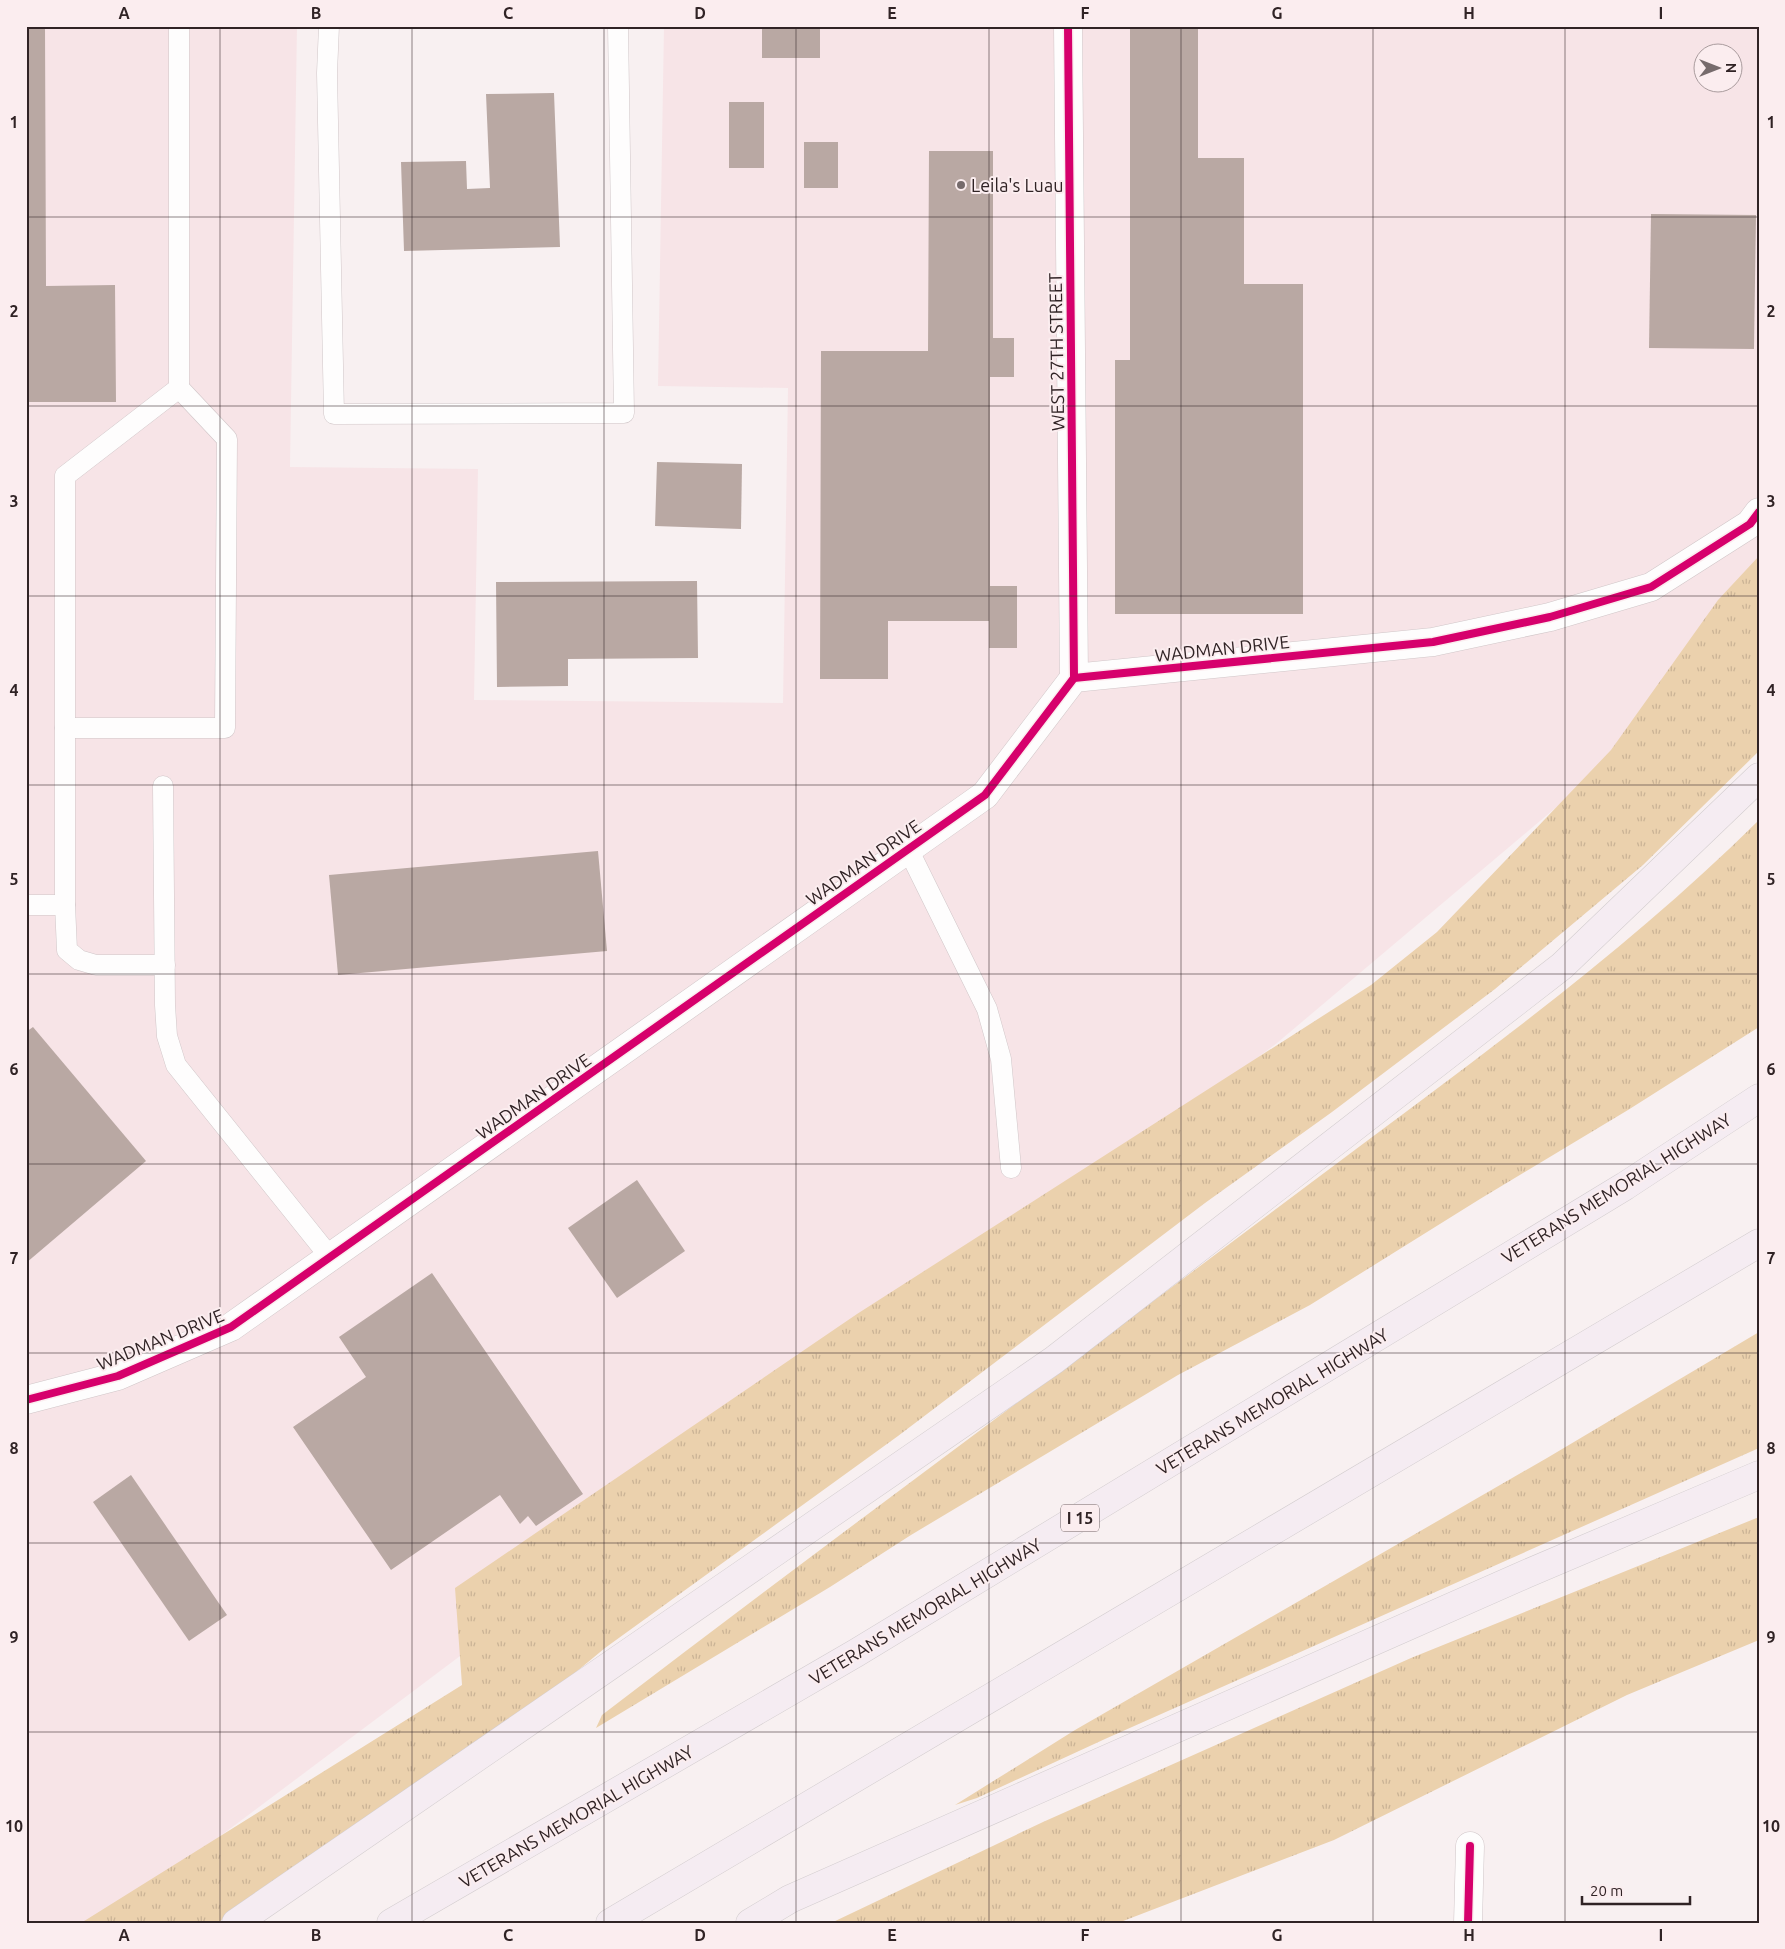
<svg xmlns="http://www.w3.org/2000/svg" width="1785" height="1949" viewBox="0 0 1785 1949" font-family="Ubuntu,sans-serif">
<defs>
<pattern id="grass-tufts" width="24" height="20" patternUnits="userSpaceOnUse" patternTransform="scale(1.25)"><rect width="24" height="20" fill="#ebd1ad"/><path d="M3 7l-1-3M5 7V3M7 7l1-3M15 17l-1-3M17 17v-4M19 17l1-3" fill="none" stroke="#cab395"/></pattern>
</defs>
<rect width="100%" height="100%" fill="#f8f0f1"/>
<!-- built -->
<path fill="#f7e4e7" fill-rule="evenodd" d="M26 26H297L290 467 478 469 474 700 783 703 788 388 658 386 664 26H1759V636L1277 1043 175 1870 92 1923H26ZM1702 52H1732V82H1702Z"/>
<!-- grass -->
<g fill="url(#grass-tufts)">
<polygon points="1759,556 1759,751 1643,865 1495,989 1332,1112 1205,1203 898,1436 605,1648 506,1730 368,1825 217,1923 81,1923 462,1685 455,1588 857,1314 1371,985 1437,932 1611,750 1718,600"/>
<path d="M1759 820V1027L1628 1110 1480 1199 1310 1305 1178 1375 911 1535 830 1587 596 1728 602 1715C836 1536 1073 1362 1308 1185 1462 1069 1621 957 1759 820Z"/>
<polygon points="1759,1332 1759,1448 1105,1739 977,1798 955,1805 1075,1730 1547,1458"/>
<polygon points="1759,1517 1759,1640 1627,1695 1334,1840 1118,1923 831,1923 1043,1822 1411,1658"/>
</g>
<!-- building -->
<g fill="#b9a8a3">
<polygon points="26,26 45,26 46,286 115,285 116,402 26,402"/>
<rect x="762" y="26" width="58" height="32"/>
<polygon points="1130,26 1198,26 1198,158 1244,158 1244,284 1303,284 1303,614 1115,614 1115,360 1130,360"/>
<polygon points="554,93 560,247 404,251 401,162 466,161 467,189 490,188 486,94"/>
<rect x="729" y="102" width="35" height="66"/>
<rect x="804" y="142" width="34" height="46"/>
<polygon points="929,151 993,151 993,338 1014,338 1014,377 990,377 990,586 1017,586 1017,648 989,648 989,621 888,621 888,679 820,679 821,351 928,351"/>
<polygon points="1651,214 1756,215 1754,349 1649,348"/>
<polygon points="657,462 742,464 741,529 655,526"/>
<polygon points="697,581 698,658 568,659 568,686 497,687 496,582"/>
<polygon points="598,851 607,951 338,975 329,875"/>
<polygon points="33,1027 146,1161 26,1263 26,1032"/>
<polygon points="637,1180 685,1251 617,1298 568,1228"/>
<polygon points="432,1273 583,1494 536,1526 528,1516 520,1524 500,1495 391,1570 293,1427 366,1377 339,1337"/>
<polygon points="131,1475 227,1615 189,1641 93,1502"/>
</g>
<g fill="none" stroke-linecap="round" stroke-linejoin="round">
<defs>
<g id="service">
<polyline points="329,26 327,73 334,414 624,413 618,26"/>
<polyline points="65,728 225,728 227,439 179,388"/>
<polyline points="163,786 165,1005 167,1036 176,1065 330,1257"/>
<polyline points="908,849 987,1009 1001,1059 1011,1168"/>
<polyline points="26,905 65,905 65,476 179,388 179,26"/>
<polyline points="65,905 67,950 79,960 96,965 165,965"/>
</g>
<g id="minor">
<polyline points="1068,26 1074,678"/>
<polyline points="26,1400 118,1376 231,1327 985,795 1074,678 1433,642 1550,617 1651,587 1750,524 1759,512"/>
<polyline points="1468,1923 1470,1846"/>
</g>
<g id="motorway">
<polyline points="236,1923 1054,1360 1562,966 1759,777"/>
<polyline points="391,1923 856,1653 1625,1186 1759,1098"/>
<polyline points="610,1923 1759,1243"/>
<polyline points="750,1923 790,1899 1526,1574 1759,1475"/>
</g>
</defs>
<!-- service casing -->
<use href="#service" stroke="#d0c6c8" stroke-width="21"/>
<!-- minor casing -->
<use href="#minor" stroke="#d0c6c8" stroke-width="29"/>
<!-- motorway casing -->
<use href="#motorway" stroke="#d3cdcf" stroke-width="29"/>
<!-- service -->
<use href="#service" stroke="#fefdfd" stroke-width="20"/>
<!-- minor -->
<use href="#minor" stroke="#fefdfd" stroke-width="28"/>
<!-- motorway -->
<use href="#motorway" stroke="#f5ecf2" stroke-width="28"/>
<defs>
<g id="cycleway">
<polyline points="1068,26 1074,678"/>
<polyline points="26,1400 118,1376 231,1327 985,795 1074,678 1433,642 1550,617 1651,587 1750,524 1759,512"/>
<polyline points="1468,1923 1470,1846"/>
</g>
</defs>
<!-- cycleway casing -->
<use href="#cycleway" stroke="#fbedef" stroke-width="11"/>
<!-- cycleway -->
<use href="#cycleway" stroke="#d6006c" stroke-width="8"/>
</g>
<!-- grid -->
<path fill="none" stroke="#302325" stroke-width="1" stroke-opacity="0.55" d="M220 26V1923M412 26V1923M604 26V1923M796 26V1923M989 26V1923M1181 26V1923M1373 26V1923M1565 26V1923M26 217H1759M26 406H1759M26 596H1759M26 785H1759M26 974H1759M26 1164H1759M26 1353H1759M26 1543H1759M26 1732H1759"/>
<!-- markers -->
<circle fill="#766b6c" stroke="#fbedef" stroke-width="2" cx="961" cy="185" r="5"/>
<g text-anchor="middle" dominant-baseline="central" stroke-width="4" stroke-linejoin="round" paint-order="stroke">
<!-- shield labels -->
<rect fill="#fbedef" stroke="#6d6062" stroke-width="1" x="1061" y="1504.5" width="38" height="27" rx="4"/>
<g font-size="16" font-weight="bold" fill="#302325">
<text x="1080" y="1518">I 15</text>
</g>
<!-- poi labels -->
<g font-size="18" fill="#302325" stroke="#fbedef" text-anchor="start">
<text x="971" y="185">Leila's Luau</text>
</g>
<!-- street labels -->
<g font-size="18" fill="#302325" stroke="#fbedef">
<text transform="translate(1056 352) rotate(-91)">WEST 27TH STREET</text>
<text transform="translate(1222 648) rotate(-6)">WADMAN DRIVE</text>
<text transform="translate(863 862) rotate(-35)">WADMAN DRIVE</text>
<text transform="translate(533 1096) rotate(-35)">WADMAN DRIVE</text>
<text transform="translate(1616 1188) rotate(-32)">VETERANS MEMORIAL HIGHWAY</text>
<text transform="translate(160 1339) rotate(-22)">WADMAN DRIVE</text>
<text transform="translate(1272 1401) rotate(-31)">VETERANS MEMORIAL HIGHWAY</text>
<text transform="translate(925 1611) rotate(-31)">VETERANS MEMORIAL HIGHWAY</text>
<text transform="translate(576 1816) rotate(-30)">VETERANS MEMORIAL HIGHWAY</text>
</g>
</g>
<!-- border -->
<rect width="1785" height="1949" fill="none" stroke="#fbedef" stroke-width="55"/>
<!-- north arrow -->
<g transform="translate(1718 68) rotate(90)"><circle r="24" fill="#fbedef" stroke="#aa9c9e"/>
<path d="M0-4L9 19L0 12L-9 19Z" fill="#766b6c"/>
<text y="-8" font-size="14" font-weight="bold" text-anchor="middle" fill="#302325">N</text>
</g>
<!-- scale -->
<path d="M1582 1896v8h108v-8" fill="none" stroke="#302325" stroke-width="2.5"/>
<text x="1590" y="1896" font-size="15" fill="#302325" stroke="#fbedef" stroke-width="4" paint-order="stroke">20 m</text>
<rect x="28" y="28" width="1730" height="1894" fill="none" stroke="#302325" stroke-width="2"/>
<g font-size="16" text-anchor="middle" font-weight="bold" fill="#302325">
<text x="124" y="19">A</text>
<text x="316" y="19">B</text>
<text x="508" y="19">C</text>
<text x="700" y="19">D</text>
<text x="892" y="19">E</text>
<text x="1085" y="19">F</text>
<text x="1277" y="19">G</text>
<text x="1469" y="19">H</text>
<text x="1661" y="19">I</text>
<text x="14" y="128">1</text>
<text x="1771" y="128">1</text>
<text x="14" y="317">2</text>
<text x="1771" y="317">2</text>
<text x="14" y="507">3</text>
<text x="1771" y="507">3</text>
<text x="14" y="696">4</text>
<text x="1771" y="696">4</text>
<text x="14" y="885">5</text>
<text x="1771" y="885">5</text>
<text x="14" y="1075">6</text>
<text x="1771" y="1075">6</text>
<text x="14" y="1264">7</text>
<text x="1771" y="1264">7</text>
<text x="14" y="1454">8</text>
<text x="1771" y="1454">8</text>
<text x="14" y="1643">9</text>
<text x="1771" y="1643">9</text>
<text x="14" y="1832">10</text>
<text x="1771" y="1832">10</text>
<text x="124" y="1941">A</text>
<text x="316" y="1941">B</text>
<text x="508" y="1941">C</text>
<text x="700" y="1941">D</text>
<text x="892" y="1941">E</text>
<text x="1085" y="1941">F</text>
<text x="1277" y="1941">G</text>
<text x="1469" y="1941">H</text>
<text x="1661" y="1941">I</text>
</g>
</svg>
